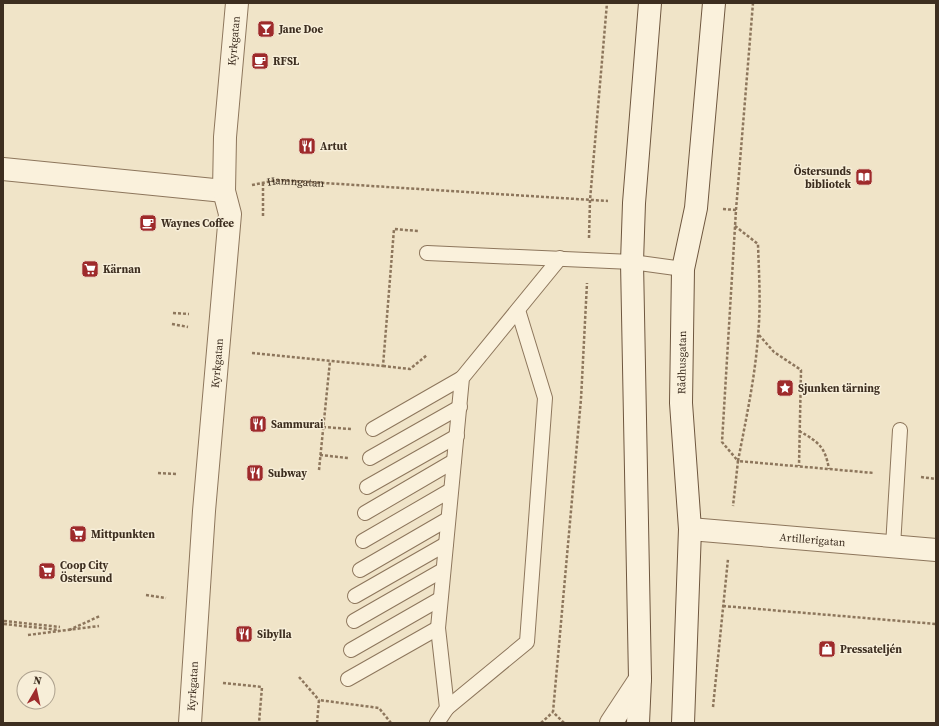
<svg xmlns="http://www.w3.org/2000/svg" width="939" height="726" viewBox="0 0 939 726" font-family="'Source Serif 4',serif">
<rect width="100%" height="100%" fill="#f0e4c8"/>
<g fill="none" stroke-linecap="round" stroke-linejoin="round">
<defs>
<g id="lane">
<polyline points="427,253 632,262 683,269"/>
<polyline points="373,429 462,378"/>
<polyline points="370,458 460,407"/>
<polyline points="367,487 457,436"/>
<polyline points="365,513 454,461"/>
<polyline points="363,541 451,490"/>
<polyline points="893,546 900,430"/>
<polyline points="360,570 448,519"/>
<polyline points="355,596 446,544"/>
<polyline points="354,621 443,570"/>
<polyline points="351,650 440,599"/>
<polyline points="348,679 438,628"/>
<polyline points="447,708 527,642 545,398 518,310"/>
<polyline points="437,723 447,708 438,628 462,378 560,258"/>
</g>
<g id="street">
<polyline points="3,169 224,191"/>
<path id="s2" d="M690 529 936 550"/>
<path id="s3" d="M190 723 204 511 230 214 224 191 225 137 237 3"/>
<polyline points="611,723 640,679"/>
</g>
<g id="secondary">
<polyline points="638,723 640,679 632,262 634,203 650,3"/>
<path id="s4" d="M683 723 690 529 681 403 683 269 696 208 714 3"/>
</g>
</defs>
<!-- lane casing -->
<use href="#lane" stroke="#8d765c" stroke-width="16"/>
<!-- street casing -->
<use href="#street" stroke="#8d765c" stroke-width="24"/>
<!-- secondary casing -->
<use href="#secondary" stroke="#6f573f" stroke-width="24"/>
<!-- path -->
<g stroke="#8d765c" stroke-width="2.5" stroke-dasharray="3 2" stroke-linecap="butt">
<polyline points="263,183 263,218"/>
<path id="s1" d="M252 185 277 180 608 201"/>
<polyline points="723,209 736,210 722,442 738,461 733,506"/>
<polyline points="736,210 753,3"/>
<path d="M735 226 758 244C759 275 761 305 758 336 755 378 746 419 738 461L874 473"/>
<polyline points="589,238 590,200 607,3"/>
<polyline points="173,313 189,314"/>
<polyline points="172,324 188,327"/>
<polyline points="759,335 774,352 801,370 799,466"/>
<polyline points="252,353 383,366 394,229 418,231"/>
<polyline points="383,366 410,369 427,355"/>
<polyline points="323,427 351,429"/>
<path d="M799 431C819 442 825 447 829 469"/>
<polyline points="320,455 348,458"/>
<polyline points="319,470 330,361"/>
<polyline points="158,473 176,474"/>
<polyline points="921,477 936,479"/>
<polyline points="146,595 166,598"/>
<polyline points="723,606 936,624"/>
<polyline points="4,621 60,627"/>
<polyline points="4,624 59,630"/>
<polyline points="69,630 100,616"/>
<polyline points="28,635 99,626"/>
<polyline points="299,677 319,700"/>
<polyline points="223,683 262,687 259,723"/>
<polyline points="713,707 728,559"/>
<polyline points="317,723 319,700 379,708 391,723"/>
<polyline points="541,723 553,712"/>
<polyline points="564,723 553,712 581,399 587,283"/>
</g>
<!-- lane -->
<use href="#lane" stroke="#faf1dc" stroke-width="14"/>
<!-- street -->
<use href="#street" stroke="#faf1dc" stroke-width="22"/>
<!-- secondary -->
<use href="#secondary" stroke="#faf1dc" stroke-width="22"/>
</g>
<!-- icons -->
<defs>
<symbol id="bar-square" viewBox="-11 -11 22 22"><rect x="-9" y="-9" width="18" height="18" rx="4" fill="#9e2a2b" stroke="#f7eed8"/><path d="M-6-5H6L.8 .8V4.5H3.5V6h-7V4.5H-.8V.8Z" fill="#fff"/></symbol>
<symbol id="cafe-square" viewBox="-11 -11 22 22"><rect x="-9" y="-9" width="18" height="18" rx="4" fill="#9e2a2b" stroke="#f7eed8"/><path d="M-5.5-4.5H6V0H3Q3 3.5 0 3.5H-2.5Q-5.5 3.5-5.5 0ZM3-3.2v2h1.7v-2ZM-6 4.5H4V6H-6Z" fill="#fff"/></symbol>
<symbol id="restaurant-square" viewBox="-11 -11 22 22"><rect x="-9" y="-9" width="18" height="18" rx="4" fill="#9e2a2b" stroke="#f7eed8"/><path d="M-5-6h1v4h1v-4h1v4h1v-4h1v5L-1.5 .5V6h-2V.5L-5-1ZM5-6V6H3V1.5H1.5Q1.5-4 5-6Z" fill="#fff"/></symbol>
<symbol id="library-square" viewBox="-11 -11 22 22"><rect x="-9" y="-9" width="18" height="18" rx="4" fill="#9e2a2b" stroke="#f7eed8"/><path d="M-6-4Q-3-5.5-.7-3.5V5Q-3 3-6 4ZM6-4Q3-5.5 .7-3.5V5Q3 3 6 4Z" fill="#fff"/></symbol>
<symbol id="supermarket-square" viewBox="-11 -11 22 22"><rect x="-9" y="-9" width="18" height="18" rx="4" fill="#9e2a2b" stroke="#f7eed8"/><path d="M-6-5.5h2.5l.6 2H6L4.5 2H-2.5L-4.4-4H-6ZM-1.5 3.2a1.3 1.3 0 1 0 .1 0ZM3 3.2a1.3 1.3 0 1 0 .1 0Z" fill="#fff"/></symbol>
<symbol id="sight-square" viewBox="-11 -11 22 22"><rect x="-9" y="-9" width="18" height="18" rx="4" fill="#9e2a2b" stroke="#f7eed8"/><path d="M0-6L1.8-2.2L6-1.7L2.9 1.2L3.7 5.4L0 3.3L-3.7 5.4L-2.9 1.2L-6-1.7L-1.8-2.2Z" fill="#fff"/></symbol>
<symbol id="shop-square" viewBox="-11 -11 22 22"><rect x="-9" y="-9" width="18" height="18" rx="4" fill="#9e2a2b" stroke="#f7eed8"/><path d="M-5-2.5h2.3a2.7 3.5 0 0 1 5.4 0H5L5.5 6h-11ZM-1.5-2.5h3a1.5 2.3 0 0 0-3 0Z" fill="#fff"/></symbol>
</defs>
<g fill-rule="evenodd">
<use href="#bar-square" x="256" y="19" width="20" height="20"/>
<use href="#cafe-square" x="250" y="51" width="20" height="20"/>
<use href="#restaurant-square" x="297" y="136" width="20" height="20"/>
<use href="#library-square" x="854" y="167" width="20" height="20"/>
<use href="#cafe-square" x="138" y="213" width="20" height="20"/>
<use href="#supermarket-square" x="80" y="259" width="20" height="20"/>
<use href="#sight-square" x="775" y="378" width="20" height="20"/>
<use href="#restaurant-square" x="248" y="414" width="20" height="20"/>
<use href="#restaurant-square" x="245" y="463" width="20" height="20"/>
<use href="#supermarket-square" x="68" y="524" width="20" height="20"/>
<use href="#supermarket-square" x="37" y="561" width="20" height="20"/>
<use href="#restaurant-square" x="234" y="624" width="20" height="20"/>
<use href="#shop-square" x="817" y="639" width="20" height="20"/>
</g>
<g text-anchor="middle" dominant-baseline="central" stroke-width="3" stroke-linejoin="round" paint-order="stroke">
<!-- poi labels -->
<g font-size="11" font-weight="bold" fill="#3d2e20" stroke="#f7eed8" text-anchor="start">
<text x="279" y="29">Jane Doe</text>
<text x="273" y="61">RFSL</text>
<text x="320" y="146">Artut</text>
<text x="851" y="171" text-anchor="end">Östersunds<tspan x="851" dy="13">bibliotek</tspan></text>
<text x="161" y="223">Waynes Coffee</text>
<text x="103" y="269">Kärnan</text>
<text x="798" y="388">Sjunken tärning</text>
<text x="271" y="424">Sammurai</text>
<text x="268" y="473">Subway</text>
<text x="91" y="534">Mittpunkten</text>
<text x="60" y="565">Coop City<tspan x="60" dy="13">Östersund</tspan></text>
<text x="257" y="634">Sibylla</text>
<text x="840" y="649">Pressateljén</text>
</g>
<!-- street labels -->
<g font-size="11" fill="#3d2e20" stroke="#f7eed8">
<text stroke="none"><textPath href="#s3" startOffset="685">Kyrkgatan</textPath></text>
<text stroke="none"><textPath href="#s1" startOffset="44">Hamngatan</textPath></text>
<text stroke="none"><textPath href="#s4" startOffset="361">Rådhusgatan</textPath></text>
<text stroke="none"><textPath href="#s3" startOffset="361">Kyrkgatan</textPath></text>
<text stroke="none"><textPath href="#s2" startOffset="123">Artillerigatan</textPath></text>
<text stroke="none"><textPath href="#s3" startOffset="37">Kyrkgatan</textPath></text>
</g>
</g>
<!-- border -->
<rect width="939" height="726" fill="none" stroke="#3d2e20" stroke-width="8"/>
<!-- north arrow -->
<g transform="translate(36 690) rotate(9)"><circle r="19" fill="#f7eed8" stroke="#ada18e"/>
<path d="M0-3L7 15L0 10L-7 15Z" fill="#9e2a2b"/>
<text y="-6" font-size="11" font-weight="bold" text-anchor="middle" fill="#3d2e20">N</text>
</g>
</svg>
